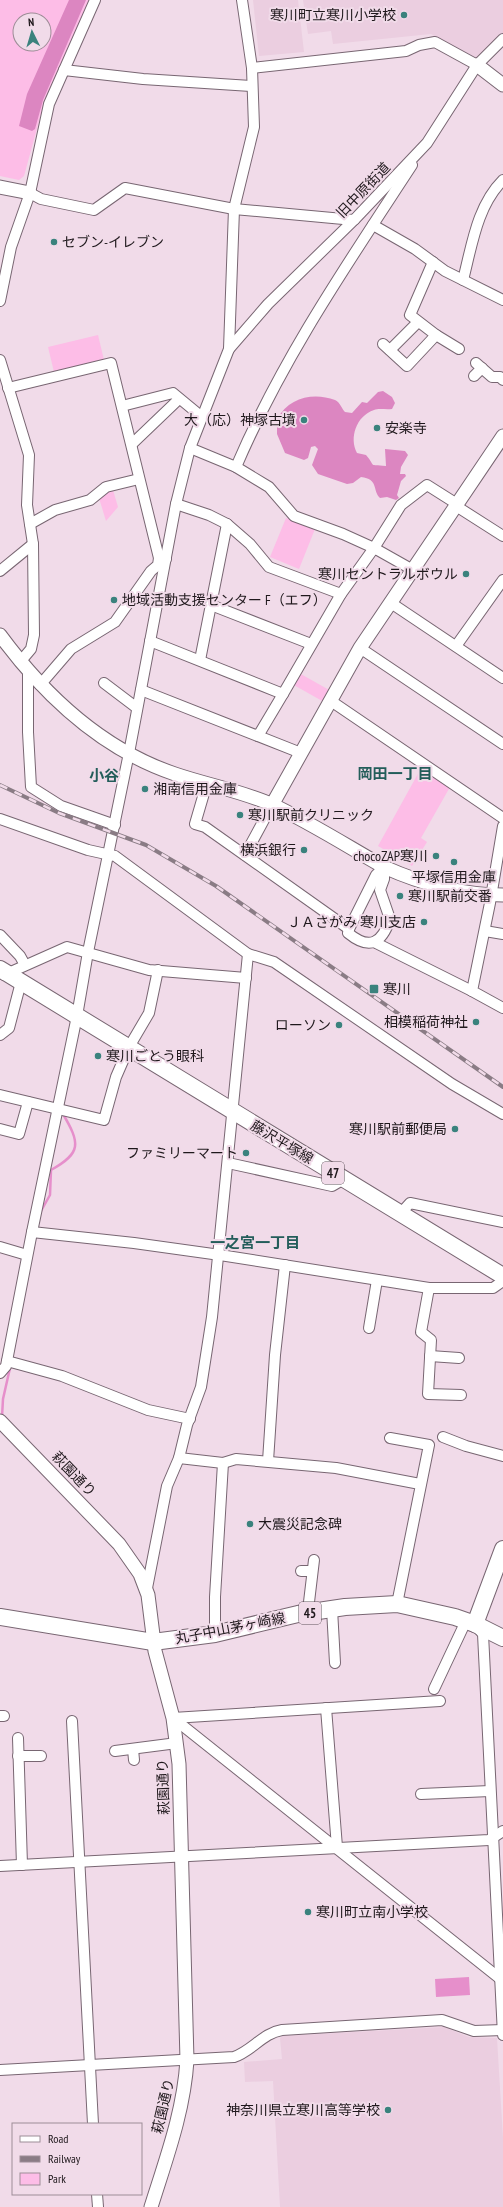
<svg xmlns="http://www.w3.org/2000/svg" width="503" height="2207" viewBox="0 0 503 2207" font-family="'PT Sans Narrow','Noto Sans JP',sans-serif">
<rect width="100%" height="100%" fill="#f1dbe9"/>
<!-- built -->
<g fill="#ebcee0">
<polygon points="253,0 298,0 304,52 259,56"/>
<polygon points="303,0 503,0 503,36 477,60 431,34 333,44 331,31 308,34"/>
<polygon points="444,2027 469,2037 497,2038 503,2138 503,2207 280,2207 273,2081 245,2082 244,2062 282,2059 280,2038 283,2036"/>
</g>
<!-- green -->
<g fill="#fdbde7" fill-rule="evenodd">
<path d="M0 0H89L44 103 24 176 19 180 0 176ZM20 20H44V44H20Z"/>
<polygon points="98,335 104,360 54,372 48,347"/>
<polygon points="113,490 118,507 106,521 99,498 106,492"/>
<polygon points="286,518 315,529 299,569 270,557"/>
<polygon points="299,673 331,691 324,702 292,684"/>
<polygon points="420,770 450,787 421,838 427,842 412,866 378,846"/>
</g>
<!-- forest -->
<g fill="#dc86c1">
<polygon points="69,0 86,0 43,100 35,129 32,131 19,126 27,94"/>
<path d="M383 391 392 397 395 403 392 409C386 410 379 408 374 410 356 416 349 438 357 453L366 455C377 468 367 464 386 466L385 449 405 451 408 455 401 467 400 474H405L406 476 401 481 397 495 399 498 396 500 387 497 380 498C372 490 379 479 361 477L353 483 347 484 318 474 312 465 318 449 315 446 311 447 308 458 304 460 285 453 277 434V419C289 397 314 392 335 400 340 402 342 409 345 412L352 413 362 402 367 403 378 392Z"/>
</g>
<!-- water -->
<polygon fill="#e68fcb" points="469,1977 470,1995 436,1997 435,1979"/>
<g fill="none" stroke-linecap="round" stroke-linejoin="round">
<!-- stream -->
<g stroke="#e68fcb" stroke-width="2.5">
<path d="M41 1211 50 1195 51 1170C82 1153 80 1143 63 1114"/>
<polyline points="2,1417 3,1399 10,1368"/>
</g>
<defs>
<g id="minor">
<polyline points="252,68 406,51 419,45 435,42 477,65"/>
<polyline points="64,70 143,79 251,86"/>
<polyline points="30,193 41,199 94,210 125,188 234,209 354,220"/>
<polyline points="373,225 415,249 445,271 503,300"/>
<path d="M463 280C472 245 477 206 503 180"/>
<polyline points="0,301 11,247 30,193 49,104 95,0"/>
<polyline points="436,335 459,349"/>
<polyline points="383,344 407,366 436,335 410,315 433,262"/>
<polyline points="229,349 268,304 354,220 427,143 477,65 503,39"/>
<polyline points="390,350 418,322"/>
<polyline points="0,360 29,455 27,505 33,544 34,635 31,649 20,662"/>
<polyline points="476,363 492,377 500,377 503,380"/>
<polyline points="474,376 482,368"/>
<polyline points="8,388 111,363 159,558 166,559"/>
<polyline points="122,406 173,393 202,417"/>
<polyline points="132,444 179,399"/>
<polyline points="190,448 236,467 269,487 294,516 343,534 374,548 401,505 427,485 457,504"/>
<path d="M236 467C282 359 348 263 412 165"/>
<polyline points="176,504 209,515 227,524 250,544 269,567 341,594"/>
<polyline points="456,506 503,536"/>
<polyline points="30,524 55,510 90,500 106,487 139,479"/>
<polyline points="0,571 33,544"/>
<polyline points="391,603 503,678"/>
<polyline points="211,605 311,644"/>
<polyline points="150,641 283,694 341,594 374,548 413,570"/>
<polyline points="456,646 503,580"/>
<polyline points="360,648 503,744"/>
<polyline points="200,660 227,524"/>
<polyline points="28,672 28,732 31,787 61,806 115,825"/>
<polyline points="104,683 137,708"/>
<polyline points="40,685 71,649 115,622 151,571 158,565 159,558"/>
<polyline points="141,690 301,753"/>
<polyline points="331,701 503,818"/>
<polyline points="258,736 283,694"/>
<polyline points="207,783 195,824 205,827 349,929"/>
<polyline points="0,819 88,850 115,856 248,954 274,962 452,1084 503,1114"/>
<polyline points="503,826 490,903 472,991 503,1008"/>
<polyline points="245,855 272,805"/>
<path d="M384 867V879L380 890 390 919C382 943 370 951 348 933L349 929 376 875Z"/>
<polyline points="485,931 503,934"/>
<polyline points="0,935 20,956 25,965"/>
<polyline points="376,943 472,991"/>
<polyline points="4,975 67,947 149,970 246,978"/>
<polyline points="0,1035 9,1028 21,982"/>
<polyline points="0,1095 104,1120 116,1077 129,1047 149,1013 158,970"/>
<polyline points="0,1129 19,1134 28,1102"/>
<polyline points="228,1163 332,1186 344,1179"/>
<polyline points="401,1213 410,1203 503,1222"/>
<polyline points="32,1232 134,1243 220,1255 429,1288 493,1288 503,1281"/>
<polyline points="0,1247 27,1255"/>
<polyline points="429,1288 421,1332 431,1340 428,1394 461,1395"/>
<polyline points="369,1328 377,1280"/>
<polyline points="430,1356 459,1358"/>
<polyline points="7,1361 62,1376 148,1410 190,1419"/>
<polyline points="0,1373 6,1366 32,1232 77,1016 88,952 129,753 176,504 190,448 229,349 234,209 254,127 252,68 242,0"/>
<polyline points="443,1437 466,1446 503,1456"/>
<polyline points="390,1438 429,1445 397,1604"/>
<polyline points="179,1458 223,1463 236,1459 336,1468 420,1484"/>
<polyline points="268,1461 275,1355 285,1265"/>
<polyline points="301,1571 312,1571"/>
<polyline points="147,1588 167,1486 179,1458 187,1425 201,1387 212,1317 248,954"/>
<polyline points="332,1609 335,1663"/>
<polyline points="311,1612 309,1602 314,1560"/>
<polyline points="476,1626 483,1634 503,2035"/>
<polyline points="215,1634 215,1597 223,1463"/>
<polyline points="434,1689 466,1621"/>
<polyline points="326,1708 337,1847"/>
<polyline points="0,1716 4,1716"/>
<polyline points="173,1718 503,1981"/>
<polyline points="173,1718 440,1701"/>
<polyline points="72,1721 93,2124"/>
<polyline points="18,1738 22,1865"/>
<polyline points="133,1749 134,1760"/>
<polyline points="115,1751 177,1743"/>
<polyline points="18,1756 41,1756"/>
<polyline points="421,1794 490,1791"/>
<polyline points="0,1866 489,1840 503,1831"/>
<path d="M0 2070 234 2057C252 2051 263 2033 282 2030L442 2020 474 2031 503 2030"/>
<polyline points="97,2194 98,2207"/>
</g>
<g id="tertiary">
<polyline points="477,65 503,85"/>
<polyline points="0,187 30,193"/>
<path d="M0 635C45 696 101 749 175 774 207 785 242 791 273 805 311 823 347 846 384 867 422 884 462 895 503 895"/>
<polyline points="272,805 360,648 503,436"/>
<path d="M0 1421 119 1544 140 1574 148 1595 155 1651 173 1718 179 1764 187 2060C184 2111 166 2159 151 2207"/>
</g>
<g id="primary">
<polyline points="0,969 503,1276"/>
<polyline points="0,1617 153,1642 215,1634 298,1614 345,1607 397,1604 455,1617 475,1624 503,1638"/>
<polyline points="475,1624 503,1549"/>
</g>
</defs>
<!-- minor casing -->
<use href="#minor" stroke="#786672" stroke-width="12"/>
<!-- tertiary casing -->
<use href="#tertiary" stroke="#786672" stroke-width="15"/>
<!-- primary casing -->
<use href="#primary" stroke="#786672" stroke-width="18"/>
<!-- minor -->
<use href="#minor" stroke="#fff" stroke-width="10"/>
<!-- tertiary -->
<use href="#tertiary" stroke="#fff" stroke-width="13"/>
<!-- primary -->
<use href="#primary" stroke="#fff" stroke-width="16"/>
<defs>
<polyline id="rail" points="0,785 59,813 146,845 216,886 503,1087"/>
</defs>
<!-- rail casing -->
<use href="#rail" stroke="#8a7c85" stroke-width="4"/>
<!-- rail -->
<use href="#rail" stroke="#f1dbe9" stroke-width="2.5" stroke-dasharray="8" stroke-linecap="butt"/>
</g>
<!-- markers -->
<g fill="#3a827d" stroke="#f1dbe9" stroke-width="1.5">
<circle cx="404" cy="15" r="4"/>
<circle cx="54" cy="242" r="4"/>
<circle cx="304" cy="420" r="4"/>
<circle cx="377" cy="428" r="4"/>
<circle cx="466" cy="574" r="4"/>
<circle cx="114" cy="600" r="4"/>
<circle cx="145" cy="789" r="4"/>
<circle cx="240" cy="815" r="4"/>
<circle cx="304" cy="850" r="4"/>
<circle cx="436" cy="856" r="4"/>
<circle cx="454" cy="862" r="4"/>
<circle cx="400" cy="896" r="4"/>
<circle cx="424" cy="922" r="4"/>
<rect x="369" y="984" width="10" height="10" rx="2"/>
<circle cx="476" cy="1022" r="4"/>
<circle cx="339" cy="1025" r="4"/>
<circle cx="98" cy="1056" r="4"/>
<circle cx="455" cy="1129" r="4"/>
<circle cx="246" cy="1153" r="4"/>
<circle cx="250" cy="1524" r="4"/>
<circle cx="308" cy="1912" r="4"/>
<circle cx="388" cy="2110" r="4"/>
</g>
<g text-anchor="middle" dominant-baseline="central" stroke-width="4" stroke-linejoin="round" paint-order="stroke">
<!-- shield labels -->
<g fill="#f1dbe9" stroke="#5e525a" stroke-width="1">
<rect x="322" y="1162" width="22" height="22" rx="3"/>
<rect x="299" y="1602" width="22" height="22" rx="3"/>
</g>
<g font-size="13" font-weight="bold" fill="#1f181c">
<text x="333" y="1173">47</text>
<text x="310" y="1613">45</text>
</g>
<!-- poi labels -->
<g font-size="14" fill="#1f181c" stroke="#f1dbe9" text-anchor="end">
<text x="396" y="15">寒川町立寒川小学校</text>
<text x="62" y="242" text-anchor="start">セブン-イレブン</text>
<text x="296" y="420">大（応）神塚古墳</text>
<text x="385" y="428" text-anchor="start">安楽寺</text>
<text x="458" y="574">寒川セントラルボウル</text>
<text x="122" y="600" text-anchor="start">地域活動支援センター F（エフ）</text>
<text x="153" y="789" text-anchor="start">湘南信用金庫</text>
<text x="248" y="815" text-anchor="start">寒川駅前クリニック</text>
<text x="296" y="850">横浜銀行</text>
<text x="428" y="856">chocoZAP寒川</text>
<text x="454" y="877" text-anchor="middle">平塚信用金庫</text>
<text x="408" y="896" text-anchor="start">寒川駅前交番</text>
<text x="416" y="922">ＪＡさがみ 寒川支店</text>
<text x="383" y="989" text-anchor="start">寒川</text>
<text x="468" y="1022">相模稲荷神社</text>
<text x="331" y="1025">ローソン</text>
<text x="106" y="1056" text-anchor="start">寒川ごとう眼科</text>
<text x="447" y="1129">寒川駅前郵便局</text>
<text x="238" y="1153">ファミリーマート</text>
<text x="258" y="1524" text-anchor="start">大震災記念碑</text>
<text x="316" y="1912" text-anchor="start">寒川町立南小学校</text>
<text x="380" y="2110">神奈川県立寒川高等学校</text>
</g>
<!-- street labels -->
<g font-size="14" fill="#1f181c" stroke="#f1dbe9">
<text transform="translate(363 190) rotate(-46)">旧中原街道</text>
<text transform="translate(282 1142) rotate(31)">藤沢平塚線</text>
<text transform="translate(74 1474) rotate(46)">萩園通り</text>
<text transform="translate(230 1628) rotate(-11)">丸子中山茅ヶ崎線</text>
<text transform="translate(163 1787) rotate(-92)">萩園通り</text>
<text transform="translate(163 2106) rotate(-77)">萩園通り</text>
</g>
<!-- neighbourhood labels -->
<g font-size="15" font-weight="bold" fill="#235d5a" stroke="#f1dbe9">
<text x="395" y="773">岡田一丁目</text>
<text x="104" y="775">小谷</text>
<text x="255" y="1242">一之宮一丁目</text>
</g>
</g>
<!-- legend -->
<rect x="12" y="2123" width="130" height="72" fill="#f1dbe9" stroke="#9d8d97"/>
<rect x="20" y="2136" width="20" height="6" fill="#ffffff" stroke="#9d8d97"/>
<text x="48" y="2143" font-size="12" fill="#1f181c">Road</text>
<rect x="20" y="2156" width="20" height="6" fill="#8a7c85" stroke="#9d8d97"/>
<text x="48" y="2163" font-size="12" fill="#1f181c">Railway</text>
<rect x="20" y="2173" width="20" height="12" fill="#fdbde7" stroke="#9d8d97"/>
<text x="48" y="2183" font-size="12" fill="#1f181c">Park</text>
<!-- north arrow -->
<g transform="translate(32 32) rotate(355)"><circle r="19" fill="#f1dbe9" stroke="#9d8d97"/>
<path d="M0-3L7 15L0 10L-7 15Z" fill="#3a827d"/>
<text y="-6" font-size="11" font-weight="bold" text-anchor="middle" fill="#1f181c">N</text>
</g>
</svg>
